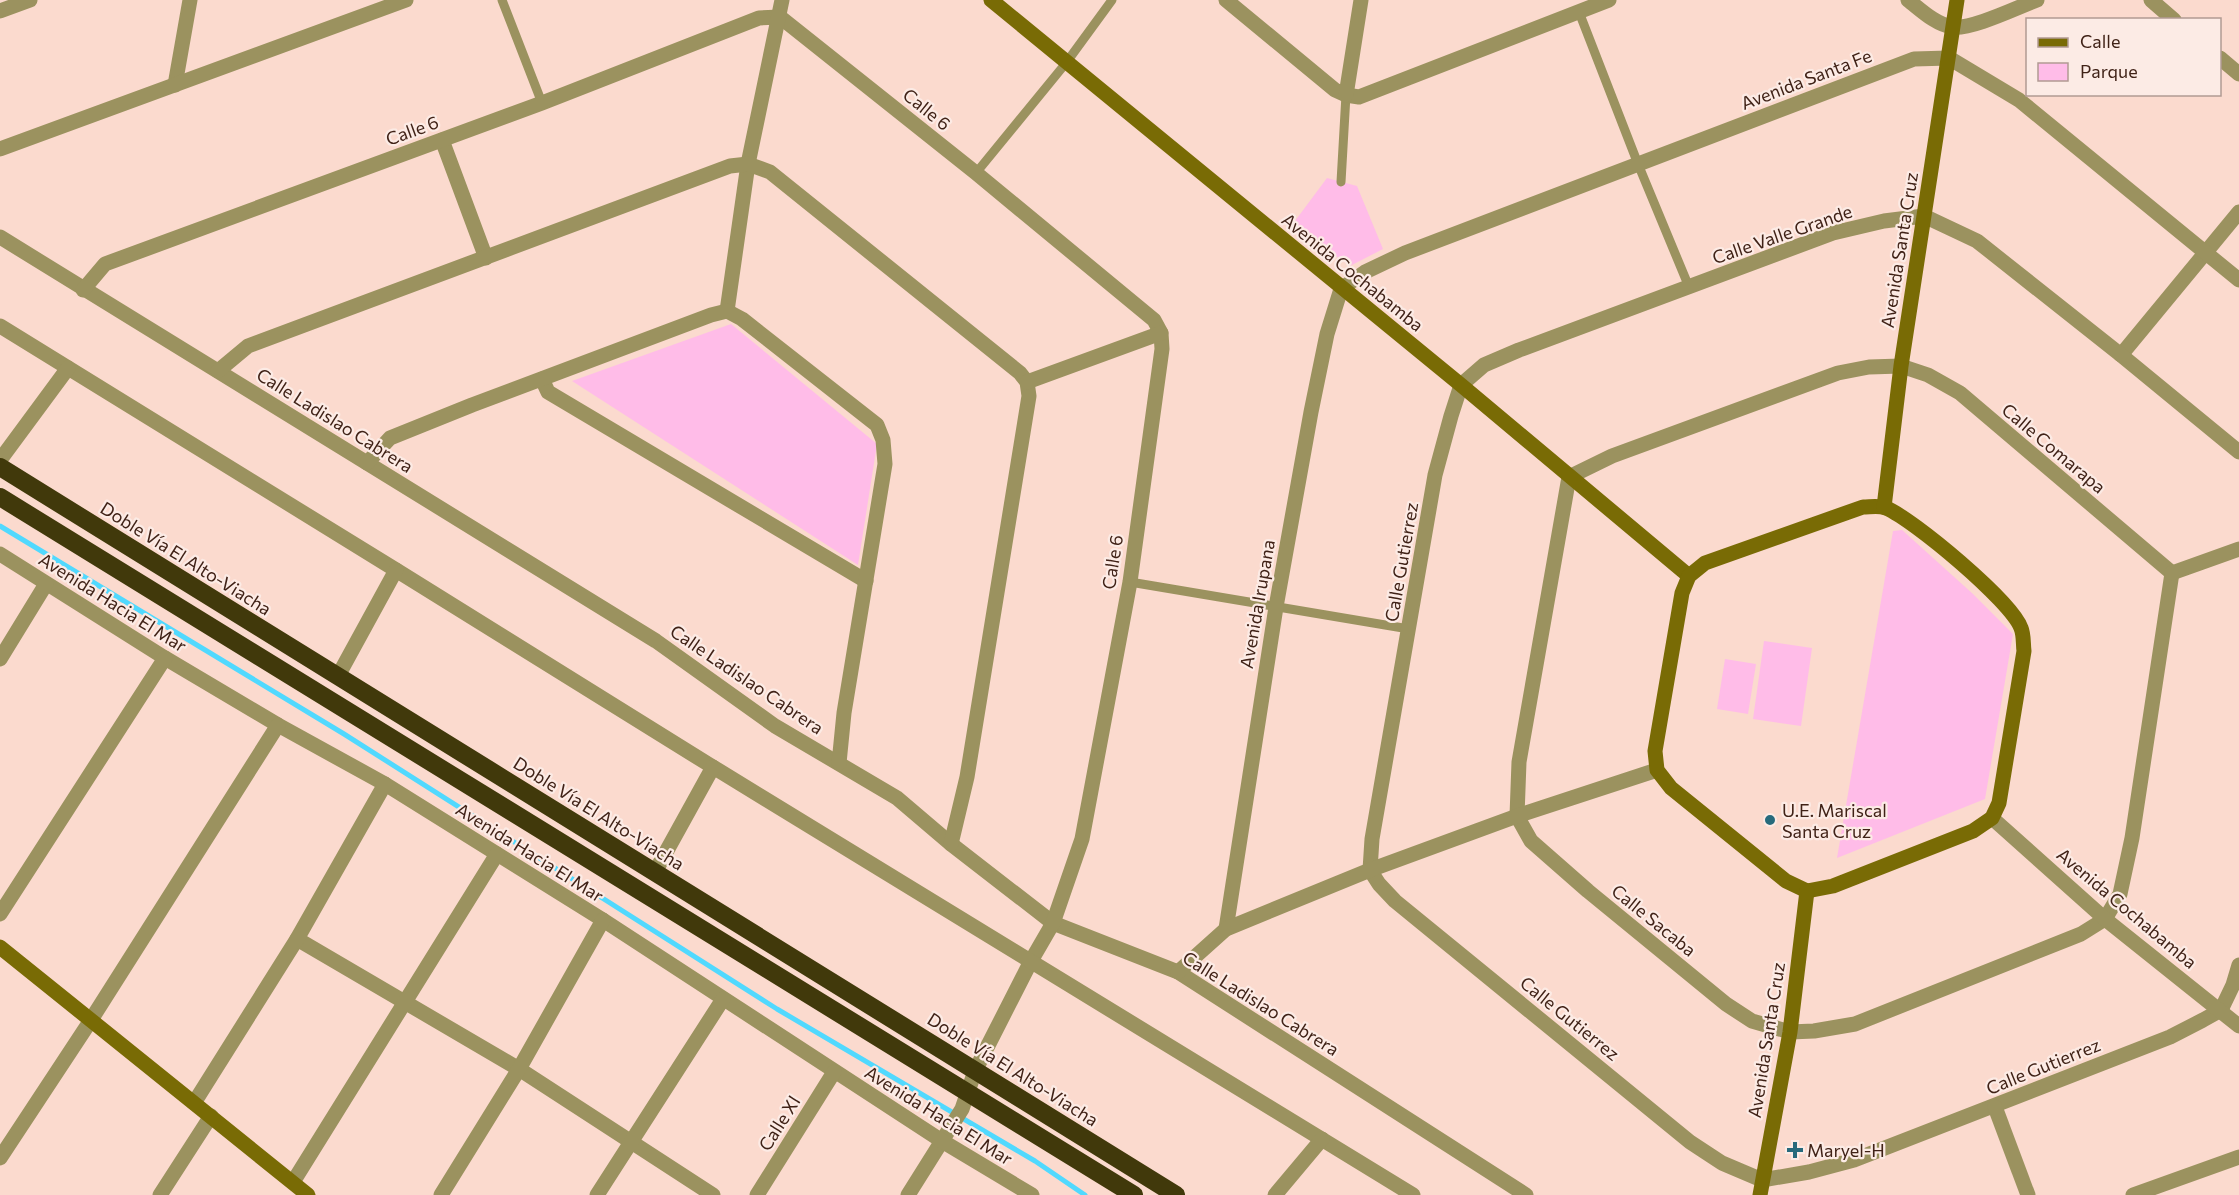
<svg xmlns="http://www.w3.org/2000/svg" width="2239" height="1195" viewBox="0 0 2239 1195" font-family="Commissioner,sans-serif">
<rect width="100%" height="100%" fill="#fbdace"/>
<!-- green -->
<g fill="#ffbce8">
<polygon points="1327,178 1357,186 1383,249 1350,266 1292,225"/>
<polygon points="731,324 877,444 858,565 572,381"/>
<polygon points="1902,530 1973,594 2013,634 1985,799 1837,858 1893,531"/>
<polygon points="1764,641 1812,648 1801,726 1753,719"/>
<polygon points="1725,659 1756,664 1748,714 1717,709"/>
</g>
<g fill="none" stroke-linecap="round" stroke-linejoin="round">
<!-- stream -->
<polyline stroke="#51d9fe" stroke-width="5" points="0,526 344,734 777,1009 1035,1161 1085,1195"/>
<!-- lane -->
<g stroke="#9b925f" stroke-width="9">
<polyline points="502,0 542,103"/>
<polyline points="1579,12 1638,164 1689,287"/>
<polyline points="976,173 1066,63 1112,0"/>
<polyline points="1341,182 1346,95"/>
<polyline points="1130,582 1409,629"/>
</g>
<!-- street -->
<g stroke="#9b925f" stroke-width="15">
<polyline points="1226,0 1335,90 1346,95 1359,97 1609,0"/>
<path d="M1908 0C1921 10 1935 24 1952 27 1971 30 2018 7 2037 0"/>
<polyline points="2151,0 2174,20"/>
<polyline points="0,11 30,0"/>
<polyline points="2220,58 2239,74"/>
<polyline points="175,85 190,0"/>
<polyline points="1346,95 1361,0"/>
<polyline points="442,140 486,258"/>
<polyline points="0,149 406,0"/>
<polyline points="0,237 656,641 775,726 897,798 951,844 1053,923 1178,972 1526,1195"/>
<polyline points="83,290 105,264 542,103 759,18 780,17 976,173 1154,320 1161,333 1162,349 1130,582 1082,839 1053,923 1031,961 975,1071 962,1109 908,1195"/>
<polyline points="727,311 748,164 782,0"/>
<polyline points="0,326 396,570 713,767 1413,1195"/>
<polyline points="2121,355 2239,212"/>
<polygon points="1901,366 1928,375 1960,393 2172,573 2132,838 2120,894 2105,919 2081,934 1855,1024 1814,1031 1790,1032 1752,1021 1726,1004 1588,891 1531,841 1517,816 1519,762 1569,477 1612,456 1838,373 1869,367"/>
<polyline points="218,371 248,346 730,166 748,164 770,172 1020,373 1027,382 1029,396 967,777 951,844"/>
<polyline points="542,379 548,392 866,581"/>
<polyline points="1027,382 1161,333"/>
<polyline points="2239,452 2121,355 1977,241 1924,216 1884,221 1833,233 1519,350 1484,365 1461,385 1451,416 1435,475 1372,839 1370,870 1379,884 1395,901 1690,1142 1722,1163 1762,1180 1809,1172 1854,1160 2170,1037 2203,1020 2221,1010 2233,985 2239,965"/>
<polyline points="0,460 68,368"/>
<polyline points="367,463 390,438 472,405 711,315 727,311 742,319 877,425 883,440 885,464 844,713 839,763"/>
<polyline points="0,554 165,658 278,725 385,784 603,920 942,1141 1032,1195"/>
<polyline points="2172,573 2239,549"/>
<polyline points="0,659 46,584"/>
<polyline points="338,676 396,570"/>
<polyline points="1992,818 2105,919 2239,1026"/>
<polyline points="655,872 713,767"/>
<polyline points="0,914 165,658"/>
<polyline points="1226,929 1276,607 1311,412 1327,334 1341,289 1365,272 1405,253 1914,59 1949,58 2019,100 2239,280"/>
<polyline points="297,939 519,1069 713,1195"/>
<polyline points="1178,972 1226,929 1370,870 1517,816 1657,770"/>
<polyline points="194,1103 297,939 385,784"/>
<polyline points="1995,1107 2028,1195"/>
<polyline points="0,1158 91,1020 278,725"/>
<polyline points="293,1182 497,854"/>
<polyline points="160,1195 211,1116"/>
<polyline points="441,1195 519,1069 603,920"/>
<polyline points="597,1195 723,999"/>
<polyline points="757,1195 834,1072"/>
<polyline points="1275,1195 1322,1139"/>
<polyline points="2133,1195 2239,1157"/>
</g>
<!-- secondary -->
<g stroke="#796b05" stroke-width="15">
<polyline points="991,0 1461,385 1689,576"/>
<path d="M1863 507C1870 507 1879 505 1886 508 1913 519 2011 601 2021 628 2024 635 2023 644 2024 651L1999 803 1992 818 1973 831 1833 886 1807 891 1786 881 1671 788 1657 770 1655 751 1682 593 1689 576 1705 563Z"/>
<polyline points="1884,507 1901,366 1957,0"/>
<polyline points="0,947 308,1195"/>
<polyline points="1760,1195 1790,1032 1807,891"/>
</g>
<!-- highway -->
<g stroke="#41390b" stroke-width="18">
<polyline points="0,467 1176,1195"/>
<polyline points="0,497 1134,1195"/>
</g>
</g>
<!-- markers -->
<g fill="#276a7c" stroke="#fcebe5" stroke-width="2">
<circle cx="1770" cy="820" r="6"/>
<path d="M1792 1141h6v6h6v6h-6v6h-6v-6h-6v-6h6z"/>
</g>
<g text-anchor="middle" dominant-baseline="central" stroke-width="4.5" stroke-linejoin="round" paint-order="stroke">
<!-- street labels -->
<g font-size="18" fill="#402217" stroke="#fcebe5">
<text transform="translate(1806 79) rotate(-21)">Avenida Santa Fe</text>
<text transform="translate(927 109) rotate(39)">Calle 6</text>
<text transform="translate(412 130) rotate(-20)">Calle 6</text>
<text transform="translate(1782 234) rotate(-19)">Calle Valle Grande</text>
<text transform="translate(1899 250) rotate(-81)">Avenida Santa Cruz</text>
<text transform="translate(1353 272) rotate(39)">Avenida Cochabamba</text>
<text transform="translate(335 420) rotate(32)">Calle Ladislao Cabrera</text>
<text transform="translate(2054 448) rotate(40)">Calle Comarapa</text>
<text transform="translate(186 558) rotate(32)">Doble Vía El Alto-Viacha</text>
<text transform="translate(1112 562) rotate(-81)">Calle 6</text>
<text transform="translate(1401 562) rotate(-80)">Calle Gutierrez</text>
<text transform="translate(113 602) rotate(32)">Avenida Hacia El Mar</text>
<text transform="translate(1257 604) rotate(-80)">Avenida Irupana</text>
<text transform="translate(747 679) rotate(34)">Calle Ladislao Cabrera</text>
<text transform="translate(599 813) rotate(32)">Doble Vía El Alto-Viacha</text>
<text transform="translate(530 852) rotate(32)">Avenida Hacia El Mar</text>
<text transform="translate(2127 908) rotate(40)">Avenida Cochabamba</text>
<text transform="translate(1654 920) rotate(39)">Calle Sacaba</text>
<text transform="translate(1261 1003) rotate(32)">Calle Ladislao Cabrera</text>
<text transform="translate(1570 1018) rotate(39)">Calle Gutierrez</text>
<text transform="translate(1766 1040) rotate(-81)">Avenida Santa Cruz</text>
<text transform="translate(2043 1066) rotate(-22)">Calle Gutierrez</text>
<text transform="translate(1013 1069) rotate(32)">Doble Vía El Alto-Viacha</text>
<text transform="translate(939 1115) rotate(32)">Avenida Hacia El Mar</text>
<text transform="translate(779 1123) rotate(-58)">Calle XI</text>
</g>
<!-- poi labels -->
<g font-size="18" fill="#402217" stroke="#fcebe5" text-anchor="start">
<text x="1782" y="810">U.E. Mariscal<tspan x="1782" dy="21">Santa Cruz</tspan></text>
<text x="1807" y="1150">Maryel-H</text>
</g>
</g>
<!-- legend -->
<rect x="2026" y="18" width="195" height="78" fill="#fcebe5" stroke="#b19b93" stroke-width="1.5"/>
<rect x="2038" y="38" width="30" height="9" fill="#796b05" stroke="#b19b93" stroke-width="1.5"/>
<text x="2080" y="48" font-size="18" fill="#402217">Calle</text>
<rect x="2038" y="63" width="30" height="18" fill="#ffbce8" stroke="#b19b93" stroke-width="1.5"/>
<text x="2080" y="78" font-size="18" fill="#402217">Parque</text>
</svg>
